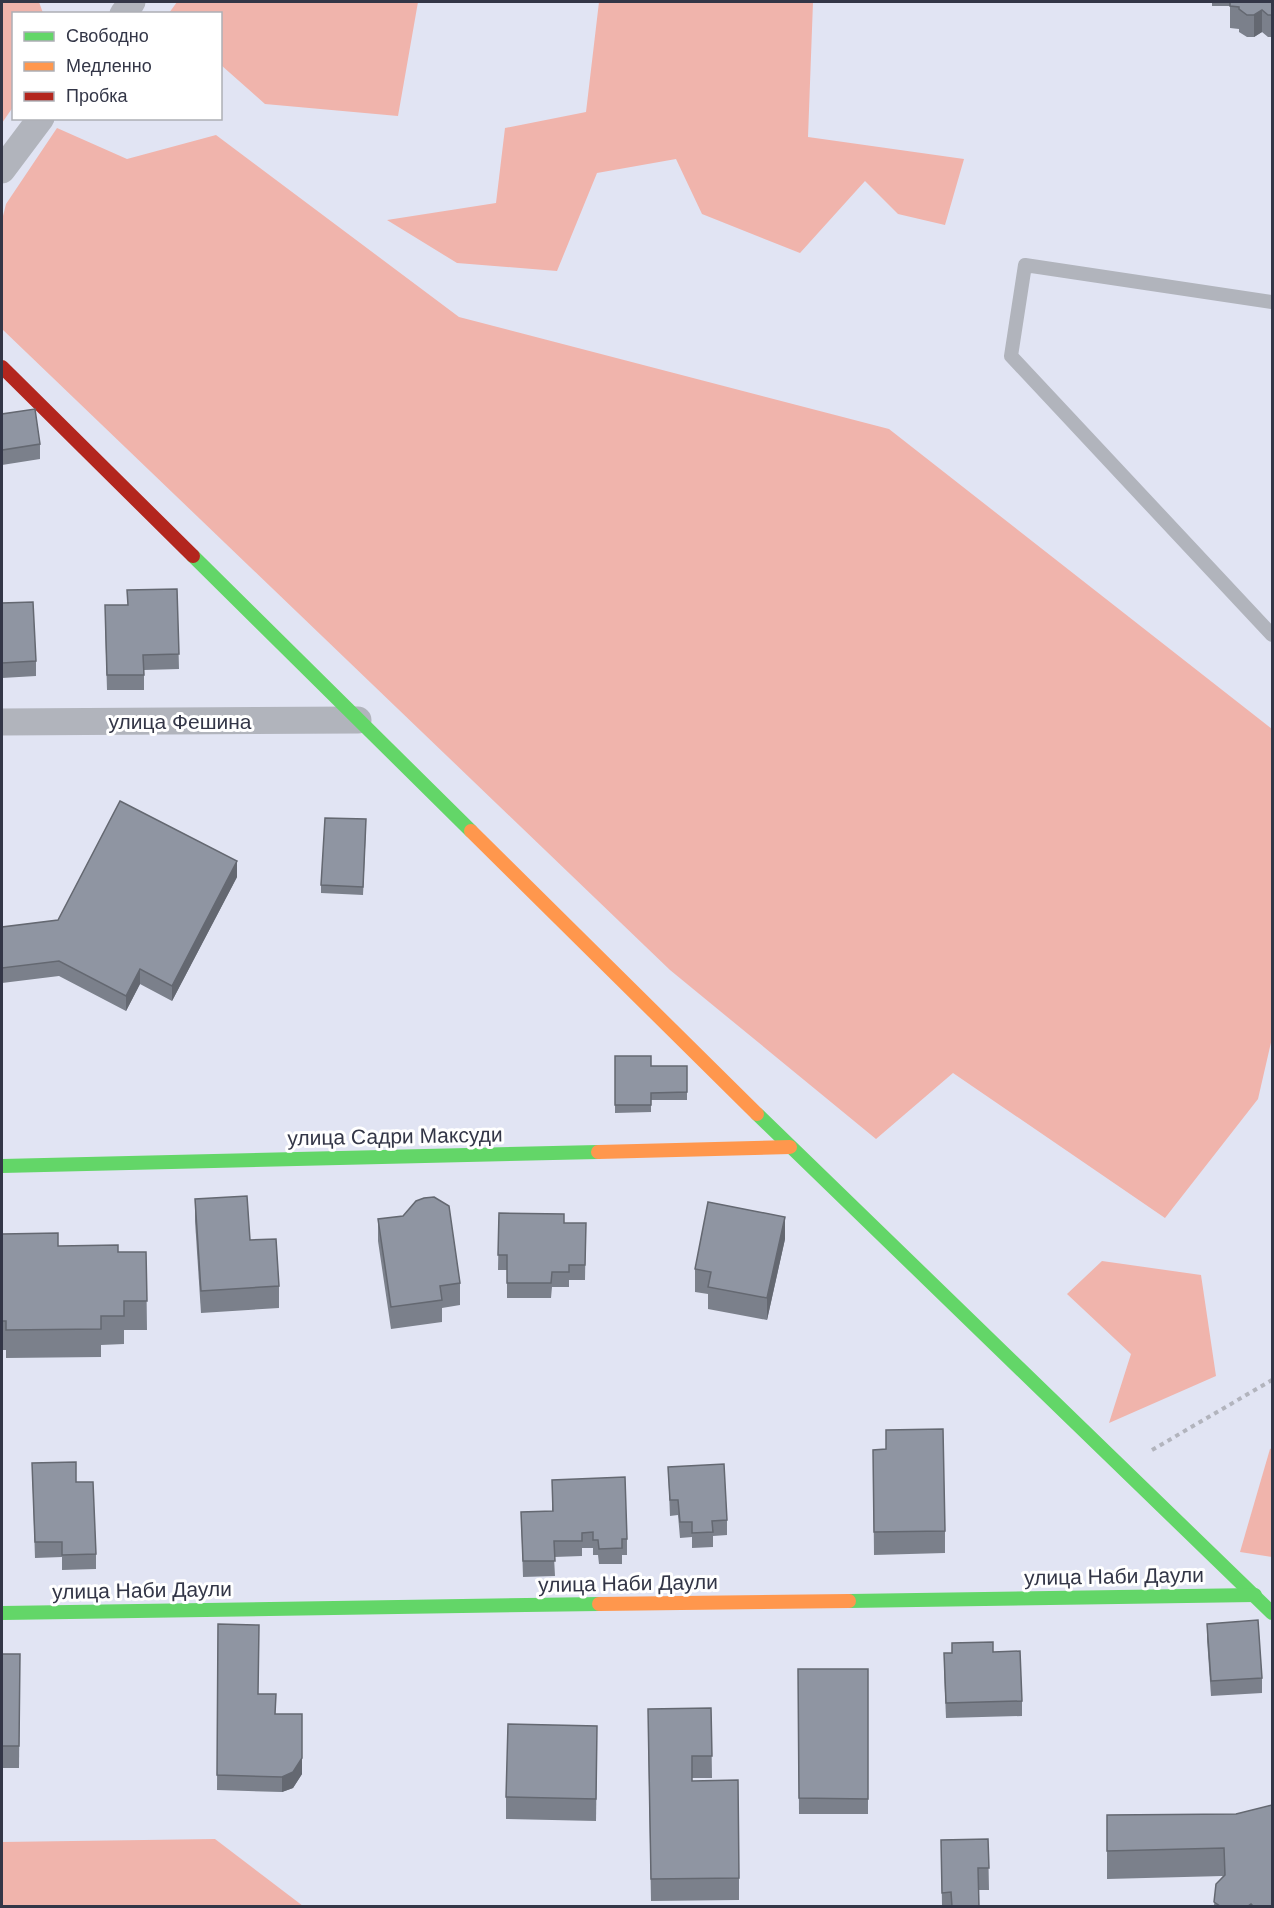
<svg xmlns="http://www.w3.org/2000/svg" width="1274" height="1908" viewBox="0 0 1274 1908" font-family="Helvetica,sans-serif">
<rect width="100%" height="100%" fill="#e1e4f3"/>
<!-- forest -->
<g fill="#f0b4ac">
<polygon points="2,2 39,2 43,13 14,14 13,107 2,123"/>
<polygon points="177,2 418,2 398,116 265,104 221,65 220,14 169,13"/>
<polygon points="599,2 813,2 808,137 964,159 945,225 898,214 865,181 800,253 702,214 676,159 597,173 557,271 457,263 387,220 496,203 505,128 586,112"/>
<polygon points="57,128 127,159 216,135 459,317 889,429 1272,729 1272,1038 1258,1099 1165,1218 953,1073 876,1139 670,970 2,329 2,220 6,204"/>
<polygon points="1102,1261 1201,1275 1216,1376 1109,1423 1131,1354 1067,1294"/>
<polygon points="1272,1448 1272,1557 1240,1552 1270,1449"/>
<polygon points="215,1839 303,1906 2,1906 2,1842"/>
</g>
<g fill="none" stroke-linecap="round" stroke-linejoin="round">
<!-- path -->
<polyline stroke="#b2b4bd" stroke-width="4" stroke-dasharray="4.5 4.5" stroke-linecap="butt" points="1152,1450 1272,1380"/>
<!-- lane -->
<polyline stroke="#b1b4bc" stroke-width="14" points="1272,302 1025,265 1011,356 1272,635"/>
<!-- street -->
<g stroke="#b1b4bc" stroke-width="27">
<polyline points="123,14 132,2"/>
<polyline points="2,170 41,118"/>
<polyline points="2,722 358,720"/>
</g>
<!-- fast -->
<g stroke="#63d668" stroke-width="14">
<polyline points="193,556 471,831"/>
<polyline points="757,1114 1272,1613"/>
<polyline points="2,1166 598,1152"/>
<polyline points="849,1601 1255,1595"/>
<polyline points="2,1613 599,1604"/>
</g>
<!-- slow -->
<g stroke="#ff974d" stroke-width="14">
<polyline points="471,831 757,1114"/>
<polyline points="598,1152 790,1147"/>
<polyline points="599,1604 849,1601"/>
</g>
<!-- jam -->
<polyline stroke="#b3261e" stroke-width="14" points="2,367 193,556"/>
</g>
<!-- wall -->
<g fill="#7b808b">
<polygon points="1212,2 1272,2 1272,37 1268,37 1262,32 1254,37 1247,37 1239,32 1239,29 1230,28 1230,6 1212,6"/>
<polygon points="2,414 40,444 40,459 2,465"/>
<polygon points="177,589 179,669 144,670 144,690 107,690 105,621 127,605"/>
<polygon points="2,603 36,661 36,676 2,678"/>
<polygon points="366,827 363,895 321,893 321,885"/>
<polygon points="237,877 172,1001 140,984 126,1011 59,976 2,983 2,927 58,920"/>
<polygon points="615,1056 651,1066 687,1066 687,1100 651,1100 651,1112 615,1113"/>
<polygon points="195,1199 279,1286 279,1308 201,1313 195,1221"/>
<polygon points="499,1213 564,1223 586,1223 585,1280 569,1280 569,1287 552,1287 551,1298 507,1298 507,1270 498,1270"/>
<polygon points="378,1219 460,1283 460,1305 442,1308 442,1322 391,1329 378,1241"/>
<polygon points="2,1234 58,1246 118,1252 146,1252 147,1330 124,1330 124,1344 101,1345 101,1357 6,1358 6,1350 2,1350"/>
<polygon points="785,1239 767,1320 708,1309 708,1294 695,1292 695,1269"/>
<polygon points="886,1430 945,1531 945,1553 874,1555 873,1450 886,1449"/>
<polygon points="32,1463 76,1482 96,1554 96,1569 62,1570 62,1557 35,1558"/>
<polygon points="668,1467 727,1520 727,1535 713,1536 713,1547 692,1548 692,1537 680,1538 678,1515 670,1516"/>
<polygon points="552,1480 627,1539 627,1555 622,1555 622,1564 599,1564 598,1555 593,1555 593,1548 582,1548 582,1556 554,1557 555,1576 523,1577 521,1512 552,1511"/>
<polygon points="218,1624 258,1694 275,1714 302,1774 293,1788 282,1792 217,1790"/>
<polygon points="1207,1624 1262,1678 1262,1693 1211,1696 1207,1639"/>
<polygon points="2,1654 20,1654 19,1768 2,1768"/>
<polygon points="798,1669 868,1669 868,1814 799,1814"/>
<polygon points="944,1669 1022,1701 1022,1716 946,1718"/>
<polygon points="711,1708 712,1778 692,1778 692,1781 739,1878 739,1900 651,1901 648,1731"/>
<polygon points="597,1749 596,1821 506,1819 506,1797"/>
<polygon points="1236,1814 1272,1906 1214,1906 1216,1884 1223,1876 1107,1879 1107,1815"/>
<polygon points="988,1839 989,1890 979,1890 979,1906 942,1906 941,1840"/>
</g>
<!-- shaded-wall -->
<g fill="#646871">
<polygon points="1262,10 1262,32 1254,37 1254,15"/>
<polygon points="237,861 237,877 172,1001 172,986"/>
<polygon points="140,969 140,984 126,1011 126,996"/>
<polygon points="785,1217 785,1239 767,1320 767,1298"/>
<polygon points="302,1758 302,1774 293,1788 282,1792 282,1777"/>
</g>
<!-- building -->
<g fill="#8f95a2" stroke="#646871" stroke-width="1.5">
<polygon points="1230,2 1272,2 1272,15 1268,15 1262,10 1254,15 1247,15 1239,9 1239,7 1230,6"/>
<polygon points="35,409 40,444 2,450 2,414"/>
<polygon points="177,589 179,654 143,655 144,675 107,675 105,605 128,605 127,590"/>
<polygon points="33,602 36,661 2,663 2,603"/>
<polygon points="120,801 237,861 172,986 140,969 126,996 59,961 2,968 2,927 58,920"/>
<polygon points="325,818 366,819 363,887 321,885"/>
<polygon points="615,1056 651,1056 651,1066 687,1066 687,1092 651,1093 651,1105 615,1105"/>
<polygon points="247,1196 250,1240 276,1239 279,1286 201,1291 195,1199"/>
<polygon points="434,1197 449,1206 460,1283 440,1286 442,1300 391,1307 378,1219 403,1216 416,1201 424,1198"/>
<polygon points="708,1202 785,1217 767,1298 708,1287 711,1272 695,1269"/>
<polygon points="499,1213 564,1214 564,1223 586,1223 585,1265 569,1265 569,1272 552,1272 551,1283 507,1283 507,1255 498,1255"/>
<polygon points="58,1233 58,1246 118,1245 118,1252 146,1252 147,1301 124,1301 124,1316 101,1316 101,1329 6,1330 6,1321 2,1321 2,1234"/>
<polygon points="943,1429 945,1531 874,1532 873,1450 886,1449 886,1430"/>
<polygon points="76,1462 76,1482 93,1482 96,1554 62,1555 62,1542 35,1542 32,1463"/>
<polygon points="724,1464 727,1520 712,1521 713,1532 692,1533 692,1522 680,1522 678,1500 670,1500 668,1467"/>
<polygon points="625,1477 627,1539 622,1539 622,1548 599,1549 598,1540 593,1540 593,1532 582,1533 582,1541 554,1541 555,1561 523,1561 521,1512 553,1511 552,1480"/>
<polygon points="1258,1620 1262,1678 1211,1681 1207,1624"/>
<polygon points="218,1624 259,1625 258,1694 276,1694 275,1714 302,1714 302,1758 293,1772 282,1777 217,1775"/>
<polygon points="993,1642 993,1652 1020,1651 1022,1701 946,1703 944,1653 952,1653 952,1643"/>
<polygon points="2,1654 20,1654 19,1746 2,1746"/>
<polygon points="798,1669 868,1669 868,1799 799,1798"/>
<polygon points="711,1708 712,1756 692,1756 692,1781 738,1780 739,1878 651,1879 648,1709"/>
<polygon points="508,1724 597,1726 596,1799 506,1797"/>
<polygon points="1272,1805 1272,1906 1253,1906 1251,1904 1248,1906 1220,1906 1214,1902 1216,1884 1225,1875 1224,1848 1107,1851 1107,1815 1236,1814"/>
<polygon points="988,1839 989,1868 978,1868 979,1906 952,1906 951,1892 942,1893 941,1840"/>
</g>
<g text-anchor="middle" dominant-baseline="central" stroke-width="6" stroke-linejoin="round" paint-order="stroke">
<!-- street labels -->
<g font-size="21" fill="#333647" stroke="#fff">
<text x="180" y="721">улица Фешина</text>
<text transform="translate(395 1136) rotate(-1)">улица Садри Максуди</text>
<text transform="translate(1114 1576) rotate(-1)">улица Наби Даули</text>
<text transform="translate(628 1583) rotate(-1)">улица Наби Даули</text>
<text transform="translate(142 1590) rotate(-1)">улица Наби Даули</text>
</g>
</g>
<!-- border -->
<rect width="1274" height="1908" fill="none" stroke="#333647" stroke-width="6"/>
<!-- legend -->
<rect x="12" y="12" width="210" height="108" fill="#ffffff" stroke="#adafb5" stroke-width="1.5"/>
<rect x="24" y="32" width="30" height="9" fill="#63d668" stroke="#adafb5" stroke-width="1.5"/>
<text x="66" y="42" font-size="18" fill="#333647">Свободно</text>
<rect x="24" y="62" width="30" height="9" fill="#ff974d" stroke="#adafb5" stroke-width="1.5"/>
<text x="66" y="72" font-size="18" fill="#333647">Медленно</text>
<rect x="24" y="92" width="30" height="9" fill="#b3261e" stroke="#adafb5" stroke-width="1.5"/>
<text x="66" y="102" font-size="18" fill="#333647">Пробка</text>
</svg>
